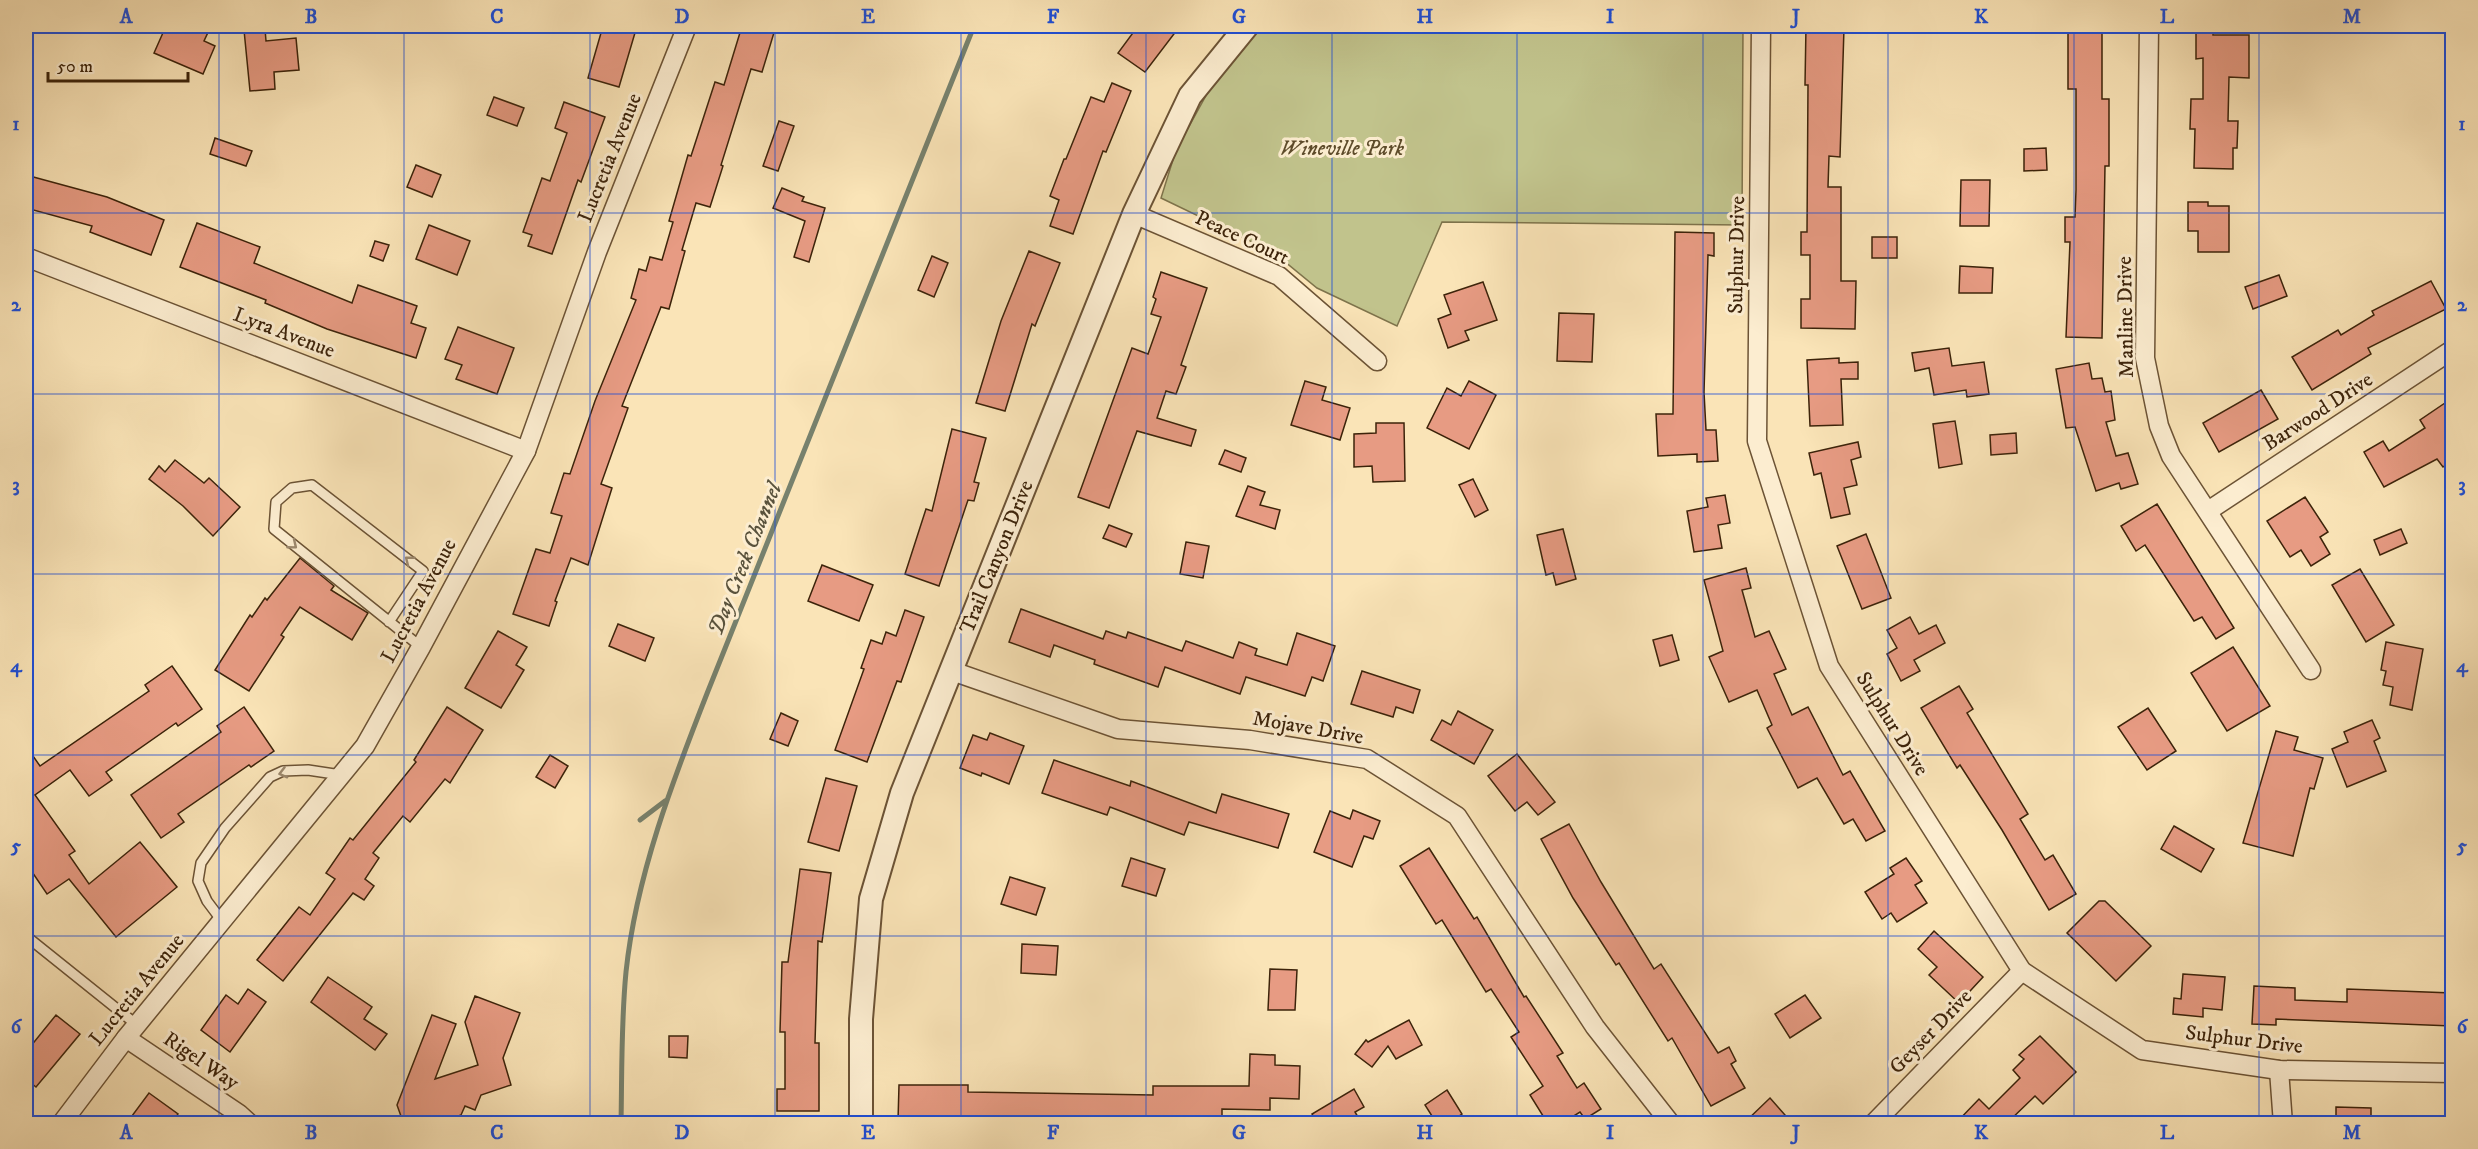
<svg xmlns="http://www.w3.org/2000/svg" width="2478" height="1149" viewBox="0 0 2478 1149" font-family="'IM FELL DW Pica',serif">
<rect width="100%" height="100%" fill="#fae4b7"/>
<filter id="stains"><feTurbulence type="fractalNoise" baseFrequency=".00333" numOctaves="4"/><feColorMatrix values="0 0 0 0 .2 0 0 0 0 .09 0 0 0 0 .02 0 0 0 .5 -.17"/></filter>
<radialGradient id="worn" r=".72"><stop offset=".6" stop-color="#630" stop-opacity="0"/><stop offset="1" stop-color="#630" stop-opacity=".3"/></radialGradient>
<!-- green -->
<polygon fill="#c1c38c" stroke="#7e734b" stroke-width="1.5" points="1264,26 1743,26 1742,225 1442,222 1397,326 1317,288 1273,252 1161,198 1176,150 1208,92 1255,33"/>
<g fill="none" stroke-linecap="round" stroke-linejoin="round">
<!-- stream -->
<g stroke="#77816d" stroke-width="5">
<polyline points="640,820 665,801"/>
<path d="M621 1124C622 1073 621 1023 626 972 636 876 673 780 708 691L974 26"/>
</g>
</g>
<!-- building -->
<g fill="#e79b83" stroke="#3c230a" stroke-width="1.5">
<polygon points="166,26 211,26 204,41 215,46 203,74 154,53"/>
<polygon points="603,26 637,26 619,87 588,78"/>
<polygon points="742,26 776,26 762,72 751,69 721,165 723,166 710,207 696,203 682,250 685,251 669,309 661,307 622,406 628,408 601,484 612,488 588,565 571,558 555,601 557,602 549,626 513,614 536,549 550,553 562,516 551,513 564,473 570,474 595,401 636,300 631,298 639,269 646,271 650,257 662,260 673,222 669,221 688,155 691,156 715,82 724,85"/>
<polygon points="1138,26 1180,26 1145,72 1118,53"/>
<polygon points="1806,26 1844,28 1840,157 1829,156 1828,187 1841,187 1841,281 1856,281 1855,329 1801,328 1801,299 1810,299 1810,255 1801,255 1801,232 1807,232 1808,85 1805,85"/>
<polygon points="2068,26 2102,26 2102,99 2109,99 2109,166 2105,166 2102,338 2066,337 2070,242 2065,242 2065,217 2075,217 2076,190 2076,89 2068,89"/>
<polygon points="265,29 266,41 296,38 299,70 274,72 275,89 250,91 244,30"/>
<polygon points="2213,30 2213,35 2249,35 2249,78 2229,77 2228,121 2238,121 2237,148 2233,148 2233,169 2194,168 2195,129 2190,129 2191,99 2203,99 2203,58 2196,59 2196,31"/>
<polygon points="1112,83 1131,91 1106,152 1103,151 1073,234 1050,226 1059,200 1050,196 1064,159 1066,159 1091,97 1104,102"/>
<polygon points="494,97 524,108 517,126 487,115"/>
<polygon points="564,102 605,117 581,182 578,180 552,254 528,246 532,235 523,232 542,178 550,181 567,133 555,128"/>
<polygon points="779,121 794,126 778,171 763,166"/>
<polygon points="215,138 252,151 246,166 210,154"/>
<polygon points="2046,148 2047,170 2024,171 2024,149"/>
<polygon points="416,165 441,175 432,197 407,187"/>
<polygon points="26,175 107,197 164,220 151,255 90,232 92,226 26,208"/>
<polygon points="1961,180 1990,180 1989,226 1960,226"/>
<polygon points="782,188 804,197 802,201 825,208 809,262 794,257 805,221 773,208"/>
<polygon points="2188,202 2208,202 2208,206 2229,206 2229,252 2198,252 2198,231 2188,231"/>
<polygon points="197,223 260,247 254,263 352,303 358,285 417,306 411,323 426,328 416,358 327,329 265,303 266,300 180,267"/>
<polygon points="429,225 470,241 457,275 416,259"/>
<polygon points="1675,232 1714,233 1714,256 1708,255 1704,392 1706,430 1716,430 1718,461 1697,462 1697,454 1658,456 1656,414 1673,414"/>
<rect x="1872" y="237" width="25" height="21"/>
<polygon points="375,241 389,245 383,261 370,256"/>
<polygon points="1029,251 1060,263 1035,326 1032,324 1005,411 976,403 1001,321"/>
<polygon points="932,256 948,263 934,297 918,290"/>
<polygon points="1960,266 1993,268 1992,293 1959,293"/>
<polygon points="1161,272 1207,288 1181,365 1186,367 1176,394 1166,391 1157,418 1196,430 1191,446 1137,431 1109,508 1078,497 1132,348 1148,354 1161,317 1151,314 1156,299 1153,297"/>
<polygon points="2279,275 2287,296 2253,309 2245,287"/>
<polygon points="2431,281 2446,309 2368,348 2371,354 2312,390 2292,357 2338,330 2341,335 2374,315 2372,311"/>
<polygon points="1483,282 1497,320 1465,331 1469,340 1448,348 1438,319 1451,314 1444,295"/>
<polygon points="1559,313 1594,314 1592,362 1557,361"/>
<polygon points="458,327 514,348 497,394 456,379 462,365 445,359"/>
<polygon points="1949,348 1952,366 1984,362 1989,394 1967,397 1966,390 1934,395 1929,368 1915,371 1912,353"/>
<polygon points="1839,358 1839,363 1858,362 1858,379 1841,379 1843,425 1810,426 1807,360"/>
<polygon points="2089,363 2092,379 2102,378 2105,392 2111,391 2115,420 2106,422 2116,456 2128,453 2138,484 2121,489 2119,483 2096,491 2075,427 2066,428 2056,369"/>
<polygon points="1305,381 1326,387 1322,400 1350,408 1340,440 1291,425"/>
<polygon points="1469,381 1496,395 1469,449 1427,428 1447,388 1461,396"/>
<polygon points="2261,390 2278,419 2219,452 2203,423"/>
<polygon points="2445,403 2452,415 2452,460 2443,467 2437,459 2384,487 2364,452 2383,441 2389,451 2425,428 2420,420"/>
<polygon points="1955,421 1962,464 1939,468 1933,424"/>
<polygon points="1376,423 1404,423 1405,481 1373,482 1372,466 1354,467 1354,434 1376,433"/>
<polygon points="952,429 986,438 974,482 979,483 974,501 968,500 939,586 905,574 926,509 932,511"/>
<polygon points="2016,433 2017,453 1991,455 1990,435"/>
<polygon points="1858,442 1861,457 1851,460 1857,485 1844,488 1850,514 1831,518 1821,473 1814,475 1809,453"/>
<polygon points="1225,450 1246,458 1241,472 1219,464"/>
<polygon points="175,460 204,483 209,478 240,507 213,536 183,506 149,479 159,466 165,472"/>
<polygon points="1473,479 1488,510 1475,517 1459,485"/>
<polygon points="1248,486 1265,492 1260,505 1280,510 1275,529 1236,516"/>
<polygon points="1725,495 1730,523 1718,525 1722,548 1694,552 1687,511 1708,507 1706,498"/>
<polygon points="2305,497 2328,532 2320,537 2330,554 2311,566 2301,550 2290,557 2267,521"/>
<polygon points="2157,504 2234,628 2216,639 2202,617 2194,621 2145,545 2136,551 2121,526"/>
<polygon points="1109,525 1132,534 1126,547 1103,538"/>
<polygon points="1563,529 1576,579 1556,585 1553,573 1546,575 1537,535"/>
<polygon points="2401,529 2407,543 2380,555 2374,540"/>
<polygon points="1866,534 1891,598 1862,609 1837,546"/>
<polygon points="1186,542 1209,546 1203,578 1180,574"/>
<polygon points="300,558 334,586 331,590 368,613 352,640 300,607 281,635 284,637 249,691 215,670 250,615 252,617 265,598 267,600"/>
<polygon points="822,565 873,585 859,621 808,601"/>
<polygon points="1746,568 1751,588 1742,590 1755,637 1769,631 1786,669 1774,674 1792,715 1808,707 1843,775 1850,771 1885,831 1866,841 1853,819 1844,824 1817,778 1798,788 1767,728 1772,725 1757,690 1729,702 1709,657 1723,651 1704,580"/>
<polygon points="2360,569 2394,625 2366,642 2332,585"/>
<polygon points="1021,609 1103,639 1106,631 1126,638 1128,632 1182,651 1186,641 1233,658 1239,642 1257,649 1255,655 1287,665 1297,633 1335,646 1323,681 1312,677 1305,696 1246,677 1240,694 1165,667 1158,687 1094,664 1095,660 1054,645 1050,657 1009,642"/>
<polygon points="905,610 924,617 901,682 897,681 867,762 835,750 864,669 861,668 871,640 882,644 886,632 896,636"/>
<polygon points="1910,617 1919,634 1936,625 1945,643 1914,660 1920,671 1901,681 1887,654 1897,648 1887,630"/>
<polygon points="618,624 654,638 645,661 609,646"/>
<polygon points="498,631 527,647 516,665 524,670 501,708 465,688"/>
<polygon points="1672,635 1679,660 1660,666 1653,640"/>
<polygon points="2386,642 2423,649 2412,710 2390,705 2393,687 2383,685 2386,671 2381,670"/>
<polygon points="2233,647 2270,706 2227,731 2191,673"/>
<polygon points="172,666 202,709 178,726 176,723 106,772 112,780 89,796 70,770 35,795 75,851 69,855 89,884 140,842 177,887 116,937 69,879 47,894 26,863 26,746 40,766 149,691 145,685"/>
<polygon points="1362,671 1420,690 1413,713 1396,707 1393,717 1351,704"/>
<polygon points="1959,686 1973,709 1967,713 2028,814 2020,819 2045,860 2053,855 2076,894 2049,910 2002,830 1960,765 1957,768 1921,708"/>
<polygon points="244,707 274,751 251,767 249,765 178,814 184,822 161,838 131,795 221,732 217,726"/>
<polygon points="447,707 483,730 450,783 445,779 410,822 403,816 373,853 379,858 365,879 374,886 364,900 353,893 283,981 257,960 299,907 310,915 335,879 326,873 350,838 353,840 416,762 414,760"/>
<polygon points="2148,708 2176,751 2147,770 2118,727"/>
<polygon points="1458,711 1493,730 1474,764 1431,740 1442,720 1451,725"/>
<polygon points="781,713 798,721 788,746 770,739"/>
<polygon points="2372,720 2380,738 2374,741 2386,771 2347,787 2332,749 2348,742 2344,732"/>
<polygon points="2276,731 2298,737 2294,750 2323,758 2314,789 2310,788 2293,856 2243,843"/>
<polygon points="990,733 1024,746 1009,784 982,773 981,776 960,768 973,735 987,740"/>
<polygon points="1517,754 1555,802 1538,815 1527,802 1515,811 1488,776"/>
<polygon points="550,755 568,766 555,788 536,777"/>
<polygon points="1054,760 1130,786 1131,781 1216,813 1222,794 1289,814 1278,848 1189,822 1184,835 1110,807 1107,815 1042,793"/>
<polygon points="826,778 857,786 839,851 808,842"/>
<polygon points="1353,810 1380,821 1373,839 1364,836 1352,867 1314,852 1330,811 1350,819"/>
<polygon points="1569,824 1601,882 1654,969 1661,964 1718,1053 1729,1047 1736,1061 1731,1064 1745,1088 1711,1106 1672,1038 1668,1041 1619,963 1616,965 1573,898 1541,839"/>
<polygon points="2174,826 2214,849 2201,872 2161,849"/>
<polygon points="1429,848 1474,919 1477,917 1524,997 1526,996 1563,1053 1557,1056 1577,1088 1584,1083 1601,1109 1585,1119 1580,1112 1561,1124 1548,1124 1530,1095 1543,1086 1511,1037 1519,1032 1491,989 1486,992 1442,920 1436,924 1400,866"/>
<polygon points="1131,858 1165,869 1156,896 1122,886"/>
<polygon points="1906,858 1922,881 1915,885 1927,903 1897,922 1891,913 1882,919 1865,892 1894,874 1890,868"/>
<polygon points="800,869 831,873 822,942 818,941 815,1043 819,1043 819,1111 777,1111 777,1089 785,1089 785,1032 780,1032 782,962 788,962"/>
<polygon points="1010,877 1045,888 1036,915 1001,904"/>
<polygon points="2099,901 2105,901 2151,946 2116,981 2067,933"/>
<polygon points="1934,931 1983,977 1959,1003 1929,975 1937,967 1918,949"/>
<polygon points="1022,944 1058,946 1056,975 1021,973"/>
<polygon points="1270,969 1297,970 1295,1010 1268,1010"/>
<polygon points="2183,974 2225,977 2222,1010 2203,1008 2203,1017 2173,1014 2174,998 2181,999"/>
<polygon points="328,977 372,1007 364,1019 387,1034 375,1050 311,1002"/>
<polygon points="2254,986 2295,988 2295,1000 2347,1002 2347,989 2452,993 2452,1026 2276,1019 2276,1025 2252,1024"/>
<polygon points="248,989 266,1002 230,1052 201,1030 226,995 238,1004"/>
<polygon points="1805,995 1821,1018 1790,1038 1775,1014"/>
<polygon points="475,996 520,1013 503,1058 511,1085 481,1095 475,1110 465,1106 461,1115 436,1124 412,1124 402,1119 397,1105 432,1015 456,1024 435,1079 478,1065 465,1022"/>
<polygon points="56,1015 80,1034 36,1087 26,1079 26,1052"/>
<polygon points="1409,1020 1422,1045 1396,1059 1388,1046 1372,1067 1355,1054 1366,1040 1368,1042"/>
<polygon points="669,1036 688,1036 687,1058 669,1057"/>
<polygon points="2040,1036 2076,1072 2043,1104 2035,1096 2006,1124 1955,1124 1979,1099 1989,1109 2020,1078 2013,1070 2024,1059 2019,1055"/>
<polygon points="1250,1054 1275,1055 1275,1065 1300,1066 1299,1099 1270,1098 1270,1110 1222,1109 1222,1121 985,1124 985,1122 898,1121 899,1085 968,1085 968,1092 1153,1095 1153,1086 1249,1086"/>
<polygon points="1354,1089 1364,1107 1355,1112 1362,1124 1318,1124 1312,1114"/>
<polygon points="1447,1090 1462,1114 1447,1124 1437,1124 1425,1105"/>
<polygon points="149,1093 178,1114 171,1124 126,1124"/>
<polygon points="1770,1098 1793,1124 1743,1124"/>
<polygon points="2336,1107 2371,1108 2371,1124 2336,1124"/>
</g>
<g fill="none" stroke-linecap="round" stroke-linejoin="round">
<defs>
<g id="service">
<polyline points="389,622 423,571 312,485 292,488 276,502 274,529 421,647"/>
<polyline points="222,921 207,901 198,881 201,863 225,828 270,777 283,771 308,770 341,775"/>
<polyline points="26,936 137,1025"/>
</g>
<g id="minor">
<polyline points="1761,26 1757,441 1829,666 2022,971 2142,1050 2279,1070 2452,1073"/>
<polyline points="2149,26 2145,358 2159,426 2171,456 2311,670"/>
<polyline points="1134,214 1279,276 1377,361"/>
<polyline points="26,257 526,451"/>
<polyline points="2208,511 2452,350"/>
<polyline points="952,671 1118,729 1250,740 1367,759 1457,816 1595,1027 1671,1124"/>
<polyline points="126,1038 239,1114 250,1124"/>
<polyline points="2279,1070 2283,1124"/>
<polyline points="61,1124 126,1038 365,746 421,647 526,451 597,252 687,26"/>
<polyline points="1873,1124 2022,971"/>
</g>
<polyline id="tertiary" points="861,1124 861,1019 871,899 902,793 1134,214 1190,96 1247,26"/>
</defs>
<!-- service casing -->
<use href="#service" stroke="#6c5335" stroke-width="12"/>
<!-- minor casing -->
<use href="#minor" stroke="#6c5335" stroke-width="21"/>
<!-- tertiary casing -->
<use href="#tertiary" stroke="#6c5335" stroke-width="26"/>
<!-- service -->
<use href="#service" stroke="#fcedd0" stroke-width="9"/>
<!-- minor -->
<use href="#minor" stroke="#fcedd0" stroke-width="18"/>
<!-- tertiary -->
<use href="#tertiary" stroke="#fcedd0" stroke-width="22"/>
</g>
<!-- one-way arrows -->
<defs><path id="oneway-chevron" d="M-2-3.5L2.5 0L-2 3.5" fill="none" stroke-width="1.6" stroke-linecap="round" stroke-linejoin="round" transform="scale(1.5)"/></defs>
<g stroke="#9c886d">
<use href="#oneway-chevron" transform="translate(293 545) rotate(39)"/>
<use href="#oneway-chevron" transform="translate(409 560) rotate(-142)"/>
<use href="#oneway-chevron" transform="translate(283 773) rotate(166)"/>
</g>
<!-- grid -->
<path fill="none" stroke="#1d4ed8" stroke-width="1.5" stroke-opacity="0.55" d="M219 26V1124M404 26V1124M590 26V1124M775 26V1124M961 26V1124M1146 26V1124M1332 26V1124M1517 26V1124M1703 26V1124M1888 26V1124M2074 26V1124M2259 26V1124M26 213H2452M26 394H2452M26 574H2452M26 755H2452M26 936H2452"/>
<g text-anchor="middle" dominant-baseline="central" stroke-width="6" stroke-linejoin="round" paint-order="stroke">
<!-- park labels -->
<g font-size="21" font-style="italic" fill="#5d4b2a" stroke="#fcedd0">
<text x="1342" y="149">Wineville Park</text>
</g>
<!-- street labels -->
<g font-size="21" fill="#3c230a" stroke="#fcedd0">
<text transform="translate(610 158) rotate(-68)">Lucretia Avenue</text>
<text transform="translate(1242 238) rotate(25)">Peace Court</text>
<text transform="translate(1737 255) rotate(-89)">Sulphur Drive</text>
<text transform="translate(2126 317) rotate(-91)">Manline Drive</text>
<text transform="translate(284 333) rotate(21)">Lyra Avenue</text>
<text transform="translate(2318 412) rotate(-33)">Barwood Drive</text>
<text transform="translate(997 557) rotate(-68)">Trail Canyon Drive</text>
<text transform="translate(419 601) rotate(-62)">Lucretia Avenue</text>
<text transform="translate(1892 724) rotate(58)">Sulphur Drive</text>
<text transform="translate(1308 728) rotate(10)">Mojave Drive</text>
<text transform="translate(137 990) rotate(-51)">Lucretia Avenue</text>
<text transform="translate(1931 1032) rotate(-46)">Geyser Drive</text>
<text transform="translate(2244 1040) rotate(7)">Sulphur Drive</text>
<text transform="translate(201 1061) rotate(34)">Rigel Way</text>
</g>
<!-- water labels -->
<g font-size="22" font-style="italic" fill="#59523c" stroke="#fcedd0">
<text transform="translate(745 559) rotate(-68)">Day Creek Channel</text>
</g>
</g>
<!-- margin -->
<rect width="2478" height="1149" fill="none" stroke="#fae4b7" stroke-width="66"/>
<!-- scale -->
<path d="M48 72v9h140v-9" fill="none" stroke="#3c230a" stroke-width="3"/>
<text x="57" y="72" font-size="18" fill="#3c230a" stroke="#fcedd0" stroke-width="4.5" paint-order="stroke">50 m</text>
<rect x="33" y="33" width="2412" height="1083" fill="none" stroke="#1d4ed8" stroke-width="2"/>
<g font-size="20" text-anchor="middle" font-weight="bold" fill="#1d4ed8">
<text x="126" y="23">A</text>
<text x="311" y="23">B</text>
<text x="497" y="23">C</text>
<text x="682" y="23">D</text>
<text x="868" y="23">E</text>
<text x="1053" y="23">F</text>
<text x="1239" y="23">G</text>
<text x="1425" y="23">H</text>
<text x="1610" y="23">I</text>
<text x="1796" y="23">J</text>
<text x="1981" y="23">K</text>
<text x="2167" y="23">L</text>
<text x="2352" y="23">M</text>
<text x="16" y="130">1</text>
<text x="2462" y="130">1</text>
<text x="16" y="311">2</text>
<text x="2462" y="311">2</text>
<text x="16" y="491">3</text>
<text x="2462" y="491">3</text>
<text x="16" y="672">4</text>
<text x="2462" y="672">4</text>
<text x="16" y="852">5</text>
<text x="2462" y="852">5</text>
<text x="16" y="1033">6</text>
<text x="2462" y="1033">6</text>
<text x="126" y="1139">A</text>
<text x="311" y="1139">B</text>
<text x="497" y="1139">C</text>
<text x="682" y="1139">D</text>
<text x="868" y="1139">E</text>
<text x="1053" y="1139">F</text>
<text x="1239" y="1139">G</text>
<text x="1425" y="1139">H</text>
<text x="1610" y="1139">I</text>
<text x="1796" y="1139">J</text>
<text x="1981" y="1139">K</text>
<text x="2167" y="1139">L</text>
<text x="2352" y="1139">M</text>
</g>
<rect width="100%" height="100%" filter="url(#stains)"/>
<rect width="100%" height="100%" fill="url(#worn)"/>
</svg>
